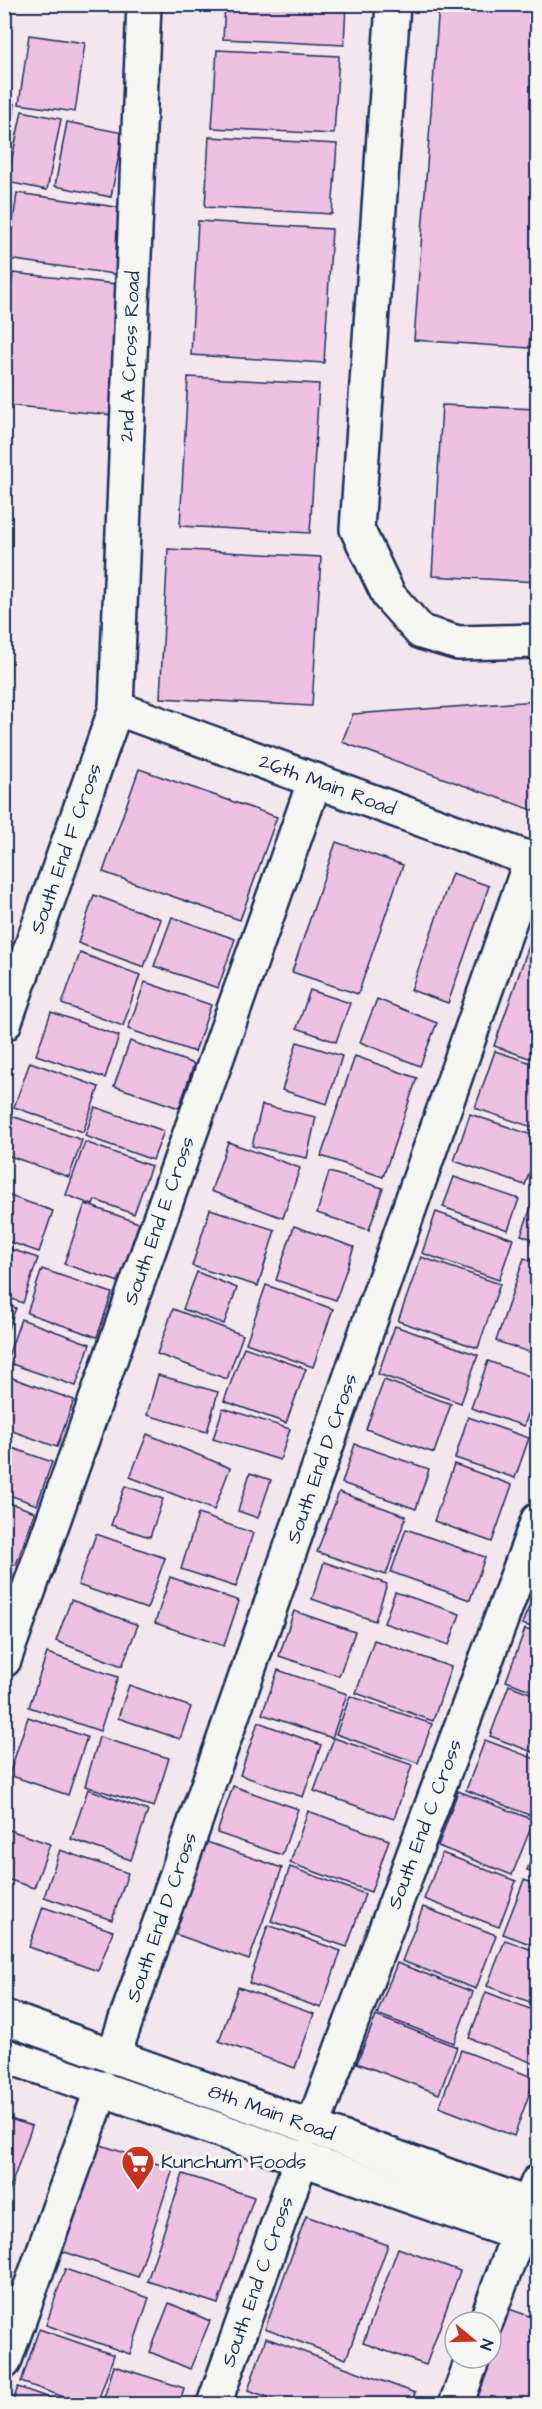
<svg xmlns="http://www.w3.org/2000/svg" width="542" height="2409" viewBox="0 0 542 2409" font-family="'Architects Daughter',sans-serif">
<rect width="100%" height="100%" fill="#f4e6ed"/>
<filter id="ink" filterUnits="userSpaceOnUse"><feTurbulence type="fractalNoise" baseFrequency=".0167" numOctaves="2"/><feDisplacementMap in="SourceGraphic" scale="12" xChannelSelector="R" yChannelSelector="G"/><feConvolveMatrix kernelMatrix="1 2 1 2 8 2 1 2 1" color-interpolation-filters="sRGB"/></filter>
<g filter="url(#ink)">
<!-- building -->
<g fill="#eec0e2" stroke="#1b2f5e" stroke-width="1.5">
<polygon points="225,4 346,4 344,45 223,39"/>
<polygon points="439,4 538,4 538,240 529,348 414,340"/>
<polygon points="29,35 85,43 75,112 19,104"/>
<polygon points="217,50 339,56 334,134 212,128"/>
<polygon points="4,102 15,104 4,191"/>
<polygon points="22,111 61,119 47,190 7,182"/>
<polygon points="67,122 123,133 111,197 55,186"/>
<polygon points="209,137 337,144 332,214 205,207"/>
<polygon points="17,193 130,209 121,275 8,259"/>
<polygon points="198,221 332,229 324,363 191,355"/>
<polygon points="13,273 126,285 112,415 4,405 4,356"/>
<polygon points="188,377 319,384 310,533 180,526"/>
<polygon points="442,405 538,409 538,582 432,576"/>
<polygon points="168,549 321,557 312,706 160,698"/>
<polygon points="538,701 538,812 342,742 353,714"/>
<polygon points="139,769 277,817 240,920 103,872"/>
<polygon points="336,842 403,865 358,994 292,972"/>
<polygon points="452,873 489,886 448,1003 411,990"/>
<polygon points="94,895 161,919 144,967 78,943"/>
<polygon points="172,917 235,939 218,988 154,966"/>
<polygon points="533,934 538,935 538,1061 494,1046"/>
<polygon points="80,953 140,975 123,1026 62,1004"/>
<polygon points="145,982 211,1005 195,1052 128,1029"/>
<polygon points="310,990 350,1003 336,1042 297,1028"/>
<polygon points="377,999 437,1023 420,1066 360,1042"/>
<polygon points="51,1012 119,1036 105,1078 36,1055"/>
<polygon points="130,1041 194,1064 179,1108 114,1086"/>
<polygon points="297,1042 342,1056 327,1104 282,1090"/>
<polygon points="495,1051 538,1065 538,1129 475,1108"/>
<polygon points="355,1056 417,1078 383,1177 321,1156"/>
<polygon points="30,1062 99,1087 83,1132 14,1107"/>
<polygon points="262,1105 316,1117 307,1158 252,1146"/>
<polygon points="95,1107 164,1131 153,1160 85,1136"/>
<polygon points="470,1114 538,1137 538,1148 525,1185 454,1161"/>
<polygon points="9,1115 82,1140 69,1177 4,1154 4,1127"/>
<polygon points="85,1142 151,1166 134,1214 95,1200 93,1205 66,1195"/>
<polygon points="228,1142 300,1168 283,1218 211,1191"/>
<polygon points="329,1172 383,1188 369,1230 317,1213"/>
<polygon points="454,1177 519,1199 508,1230 443,1207"/>
<polygon points="537,1191 538,1191 538,1241 521,1235"/>
<polygon points="4,1194 53,1211 39,1252 4,1240"/>
<polygon points="85,1204 139,1223 119,1282 64,1264"/>
<polygon points="210,1209 275,1230 258,1286 192,1266"/>
<polygon points="436,1212 513,1239 499,1280 422,1253"/>
<polygon points="294,1226 354,1247 336,1300 276,1280"/>
<polygon points="4,1247 38,1258 23,1303 4,1296"/>
<polygon points="421,1257 500,1284 478,1348 398,1321"/>
<polygon points="524,1258 538,1263 538,1355 496,1341"/>
<polygon points="42,1269 112,1293 97,1337 27,1313"/>
<polygon points="197,1272 237,1288 224,1324 183,1309"/>
<polygon points="266,1285 333,1309 313,1367 246,1343"/>
<polygon points="4,1304 16,1308 4,1339"/>
<polygon points="173,1309 243,1335 227,1379 157,1354"/>
<polygon points="21,1319 90,1344 76,1386 6,1362"/>
<polygon points="395,1326 478,1355 461,1403 378,1374"/>
<polygon points="244,1347 306,1369 286,1423 224,1401"/>
<polygon points="488,1361 538,1379 538,1386 524,1426 471,1408"/>
<polygon points="4,1375 74,1400 57,1447 4,1428"/>
<polygon points="158,1375 218,1392 207,1432 147,1415"/>
<polygon points="384,1380 451,1404 434,1453 366,1429"/>
<polygon points="223,1408 290,1429 280,1460 213,1439"/>
<polygon points="468,1417 529,1438 515,1478 455,1458"/>
<polygon points="147,1434 230,1468 214,1510 130,1477"/>
<polygon points="355,1444 429,1469 416,1509 342,1483"/>
<polygon points="4,1445 52,1462 37,1505 4,1493"/>
<polygon points="454,1464 512,1485 492,1542 434,1521"/>
<polygon points="250,1473 271,1480 258,1518 238,1511"/>
<polygon points="125,1486 163,1499 150,1537 111,1525"/>
<polygon points="339,1492 406,1516 386,1575 317,1552"/>
<polygon points="4,1501 35,1512 16,1565 4,1561"/>
<polygon points="198,1514 253,1533 236,1587 181,1569"/>
<polygon points="406,1529 485,1557 470,1600 391,1572"/>
<polygon points="96,1534 165,1558 147,1609 78,1585"/>
<polygon points="324,1562 387,1584 375,1621 312,1599"/>
<polygon points="170,1577 239,1601 224,1646 155,1623"/>
<polygon points="538,1584 538,1629 522,1624"/>
<polygon points="395,1592 460,1614 449,1645 384,1623"/>
<polygon points="71,1600 138,1625 122,1666 56,1641"/>
<polygon points="294,1611 355,1632 339,1676 279,1656"/>
<polygon points="525,1629 538,1634 538,1693 506,1681"/>
<polygon points="374,1640 451,1667 433,1721 356,1693"/>
<polygon points="47,1653 118,1677 100,1731 29,1707"/>
<polygon points="278,1670 347,1694 332,1738 262,1714"/>
<polygon points="129,1685 191,1707 180,1739 118,1718"/>
<polygon points="509,1685 538,1696 538,1754 490,1736"/>
<polygon points="350,1696 432,1724 418,1763 336,1734"/>
<polygon points="28,1717 87,1737 68,1795 9,1775"/>
<polygon points="258,1722 321,1745 303,1797 240,1775"/>
<polygon points="99,1737 169,1758 154,1807 85,1786"/>
<polygon points="334,1738 412,1765 394,1819 314,1791"/>
<polygon points="485,1740 538,1760 537,1818 466,1790"/>
<polygon points="233,1786 298,1809 282,1855 217,1833"/>
<polygon points="88,1789 148,1811 131,1860 71,1839"/>
<polygon points="458,1791 534,1820 512,1875 438,1846"/>
<polygon points="308,1811 389,1840 371,1892 290,1863"/>
<polygon points="4,1828 50,1844 34,1888 4,1878"/>
<polygon points="201,1840 282,1868 249,1960 169,1932"/>
<polygon points="538,1842 538,1873 527,1870"/>
<polygon points="60,1850 128,1873 112,1920 44,1897"/>
<polygon points="442,1853 516,1881 499,1927 424,1899"/>
<polygon points="290,1867 365,1894 347,1947 271,1921"/>
<polygon points="524,1880 538,1885 538,1947 503,1934"/>
<polygon points="43,1907 113,1931 98,1971 29,1947"/>
<polygon points="423,1907 496,1935 476,1989 402,1961"/>
<polygon points="268,1925 341,1951 321,2008 249,1983"/>
<polygon points="505,1940 538,1952 538,2005 487,1986"/>
<polygon points="397,1963 473,1992 454,2043 377,2014"/>
<polygon points="238,1987 314,2014 295,2068 219,2041"/>
<polygon points="486,1992 538,2012 538,2065 469,2038"/>
<polygon points="376,2016 457,2047 439,2094 357,2063"/>
<polygon points="461,2050 535,2078 514,2136 439,2107"/>
<polygon points="4,2117 32,2126 6,2200 4,2200"/>
<polygon points="92,2142 173,2169 138,2277 56,2249"/>
<polygon points="183,2174 254,2197 218,2304 147,2281"/>
<polygon points="306,2216 388,2245 346,2359 265,2329"/>
<polygon points="398,2248 460,2271 426,2365 363,2343"/>
<polygon points="65,2269 149,2298 130,2354 46,2325"/>
<polygon points="169,2303 210,2321 190,2369 150,2352"/>
<polygon points="503,2307 538,2319 538,2404 469,2404 485,2358 491,2358 491,2341"/>
<polygon points="39,2329 114,2355 97,2404 84,2404 21,2382"/>
<polygon points="266,2338 415,2393 411,2404 287,2404 248,2390"/>
<polygon points="114,2366 184,2388 179,2404 102,2404"/>
<polygon points="18,2387 67,2404 12,2404"/>
</g>
<g fill="none" stroke-linecap="round" stroke-linejoin="round">
<defs>
<g id="minor">
<polyline points="393,4 357,529 389,596 421,632 458,643 538,641"/>
<path id="s1" d="M116 708 538 862"/>
<path id="s2" d="M4 1024 116 708 144 4"/>
<path id="s3" d="M4 1660 315 780"/>
<path id="s4" d="M113 2057 531 860"/>
<path id="s5" d="M312 2128 538 1520"/>
<polyline points="529,2205 538,2182"/>
<polyline points="486,2322 518,2235"/>
<polyline points="4,2362 102,2088"/>
<path id="s6" d="M214 2404 302 2157"/>
<polyline points="456,2404 473,2358"/>
</g>
<g id="secondary">
<path id="s7" d="M4 2017 538 2208"/>
<polyline points="4,2055 538,2241"/>
</g>
</defs>
<!-- minor casing -->
<use href="#minor" stroke="#1b2f5e" stroke-width="38"/>
<!-- secondary casing -->
<use href="#secondary" stroke="#1b2f5e" stroke-width="38"/>
<!-- minor -->
<use href="#minor" stroke="#f6f6f2" stroke-width="33"/>
<!-- secondary -->
<use href="#secondary" stroke="#f6f6f2" stroke-width="33"/>
</g>
</g>
<!-- icons -->
<defs>
<symbol id="supermarket-pin" viewBox="-11 -11 22 30"><path d="M0 17L-7.5 6A9.5 9.5 0 1 1 7.5 6Z" fill="#c8321e" stroke="#f6f6f2"/><path d="M-6-5.5h2.5l.6 2H6L4.5 2H-2.5L-4.4-4H-6ZM-1.5 3.2a1.3 1.3 0 1 0 .1 0ZM3 3.2a1.3 1.3 0 1 0 .1 0Z" fill="#fff"/></symbol>
</defs>
<g fill-rule="evenodd">
<use href="#supermarket-pin" x="119" y="2143" width="38" height="52"/>
</g>
<g text-anchor="middle" dominant-baseline="central" stroke-width="6" stroke-linejoin="round" paint-order="stroke">
<!-- street labels -->
<g font-size="20" fill="#1b2f5e" stroke="#f6f6f2">
<text stroke="none"><textPath href="#s2" startOffset="687">2nd A Cross Road</textPath></text>
<text stroke="none"><textPath href="#s1" startOffset="225">26th Main Road</textPath></text>
<text stroke="none"><textPath href="#s2" startOffset="186">South End F Cross</textPath></text>
<text stroke="none"><textPath href="#s3" startOffset="466">South End E Cross</textPath></text>
<text stroke="none"><textPath href="#s4" startOffset="634">South End D Cross</textPath></text>
<text stroke="none"><textPath href="#s5" startOffset="324">South End C Cross</textPath></text>
<text stroke="none"><textPath href="#s4" startOffset="148">South End D Cross</textPath></text>
<text stroke="none"><textPath href="#s7" startOffset="284">8th Main Road</textPath></text>
<text stroke="none"><textPath href="#s6" startOffset="130">South End C Cross</textPath></text>
</g>
<!-- poi labels -->
<g font-size="20" fill="#1b2f5e" stroke="#f6f6f2" text-anchor="start">
<text x="161" y="2162">Kunchum Foods</text>
</g>
</g>
<!-- margin -->
<rect width="542" height="2409" fill="none" stroke="#f6f6f2" stroke-width="24"/>
<rect x="12" y="12" width="518" height="2385" fill="none" stroke="#1b2f5e" stroke-width="2" filter="url(#ink)"/>
<!-- north arrow -->
<g transform="translate(473 2340) rotate(109)"><circle r="28" fill="#f6f6f2" stroke="#9ea6b7" stroke-width="1.5"/>
<path d="M0-4.5L10 22L0 15L-10 22Z" fill="#c8321e"/>
<text y="-9" font-size="16" font-weight="bold" text-anchor="middle" fill="#1b2f5e">N</text>
</g>
</svg>
